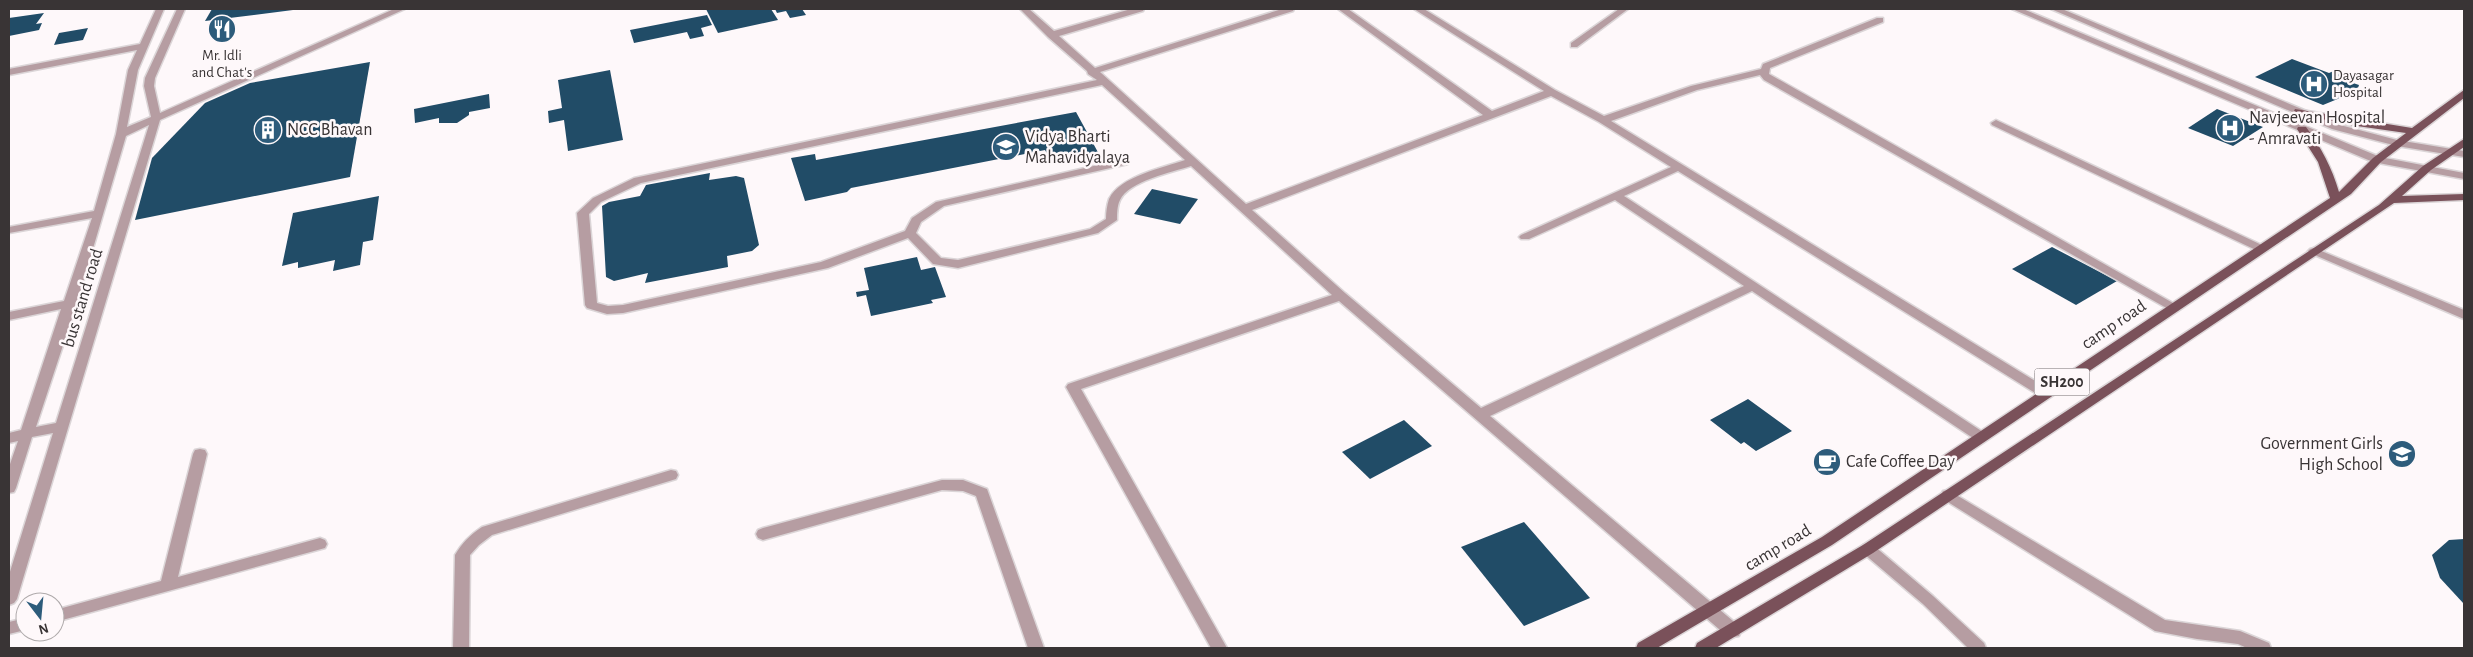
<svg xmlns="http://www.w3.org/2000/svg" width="2473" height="657" viewBox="0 0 2473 657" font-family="'Alegreya Sans',sans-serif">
<rect width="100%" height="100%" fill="#fef8fa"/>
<!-- building -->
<g fill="#214c67">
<polygon points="212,9 293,9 293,10 205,21"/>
<polygon points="706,9 771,9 778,20 718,33"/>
<polygon points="775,9 802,9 806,15 790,18 786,11 777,13"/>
<polygon points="44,13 36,24 42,23 39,30 9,36 9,18"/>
<polygon points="707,15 712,25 701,28 704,36 690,39 687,32 634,43 630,30"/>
<polygon points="88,28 83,40 54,45 59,33"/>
<polygon points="2292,59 2329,73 2336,70 2354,77 2347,81 2359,85 2357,91 2323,105 2255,77"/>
<polygon points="370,62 350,177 135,220 152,158 205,103 250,83"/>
<polygon points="610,70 623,140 568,151 564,120 549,123 548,111 562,108 558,80"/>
<polygon points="489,94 490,108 469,112 469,115 457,123 439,123 439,118 415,123 414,109"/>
<polygon points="2217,109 2263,127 2233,146 2188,128"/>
<polygon points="1076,112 1100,156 1053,165 1045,150 851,188 847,192 805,201 791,158 815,154 816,160"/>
<polygon points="710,173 709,180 736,176 744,178 759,245 752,251 727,256 728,267 645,283 648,273 614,281 606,277 602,206 609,202 640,196 646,185"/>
<polygon points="1152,189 1198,199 1180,224 1134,214"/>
<polygon points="379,196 373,240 363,242 360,265 333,271 335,260 298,268 298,262 282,266 293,213"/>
<polygon points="2052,247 2117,281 2076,305 2012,269"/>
<polygon points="917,257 921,270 935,267 946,297 931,300 933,303 871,316 866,295 857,297 856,292 869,290 864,268"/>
<polygon points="1748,399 1792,431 1756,451 1744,442 1741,444 1710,420"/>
<polygon points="1404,420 1432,446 1370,479 1342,452"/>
<polygon points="1524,522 1590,598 1524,626 1461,547"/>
<polygon points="2464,539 2464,604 2440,578 2432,555 2449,540"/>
</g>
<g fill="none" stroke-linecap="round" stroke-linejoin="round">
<defs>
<g id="minor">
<path d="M156 9H164L138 70 127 127 151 117 144 86 145 78 177 9H185L155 78 154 86 160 113 394 9H405L160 120 17 599 14 603 9 605V575L53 433 32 437 16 488 14 492 9 493V467L18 441 9 443V433L21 430 61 309 9 320V312L64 301 92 218 9 233V227L94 211 116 134 128 70 137 50 9 75V69L140 44ZM149 125 56 423 36 427 77 303 126 136Z"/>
<path d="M1020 9H1029L1054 31 1131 9H1144L1143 11 1059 36 1095 68 1282 9H1294L1293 11 1100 72 1246 204 1483 115 1338 9H1348L1492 111 1544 91 1414 9H1424L1555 90 1604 116 1691 86 1761 69 1763 64 1877 18H1883V22L1770 68 1769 74 2180 307 2178 310H2170L1764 80 1760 75 1697 90 1611 121 2050 390 2052 393 2050 396H2040L1678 171 1624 196 1986 434 1988 437 1986 440H1976L1752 291 1490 416 1739 626 1741 631 1739 636 1733 637 1727 636 1339 301 1081 389 1227 648H1211L1066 387 1068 384 1332 295 1191 166C1172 172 1129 181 1120 200 1117 206 1117 214 1117 220L1098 233 958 268 933 264 908 238 828 268 623 313 607 314 587 308 585 305 577 213 593 198 634 178 1097 80 1088 74 1087 71 1048 37ZM1102 85 1185 160C1163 168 1120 176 1109 199 1107 205 1106 212 1106 219L1090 229 958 260 941 258 916 233 921 222 944 206 1128 164V160L1124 159 936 202 912 218 905 231 821 262 623 305 608 306 597 303 589 214 601 202 641 183ZM1551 96 1599 122 1671 167 1521 235 1519 237 1521 239H1529L1615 200 1744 286 1481 408 1345 293 1252 210Z"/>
<polygon points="1619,9 1628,9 1577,47 1571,47 1571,43"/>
<polygon points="2012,9 2023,9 2380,157 2464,173 2464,179 2373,162"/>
<polygon points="2051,9 2062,9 2340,125 2397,140 2464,151 2464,157 2397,146 2332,129"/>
<polygon points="1996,120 2266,247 2268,249 2266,251 2258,251 1992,125 1991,123"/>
<polygon points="2314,248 2464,310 2464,319 2310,253 2308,251 2310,249"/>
<polygon points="200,449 205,450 207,454 178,577 320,538 325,540 327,544 325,548 55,622 55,610 161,581 193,454 195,450"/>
<path d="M671 470 676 471 678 475 676 479 492 535 479 545 470 555 469 648H453L455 555C462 543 470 535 482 527Z"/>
<polygon points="942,480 963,480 987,489 1044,648 1028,648 976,496 963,491 942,490 763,540 758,538 756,534 758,530 763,528"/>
<polygon points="1948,490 2165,620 2240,631 2269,643 2271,648 2247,648 2238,644 2197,639 2155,631 1943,499 1941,495 1943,491"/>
<polygon points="1868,543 1873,545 1933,596 1984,643 1986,648 1968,648 1923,604 1863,553 1861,549 1863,545"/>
<polygon points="25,618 25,630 9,634 9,622"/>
</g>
<g id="major">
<path d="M2464 90V98L2381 162 2351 194 1832 545 1657 648H1636L1638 643 1822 537 2330 198 2318 162 2297 129 2298 127H2306C2321 147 2332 168 2339 192L2373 158 2406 133 2350 125 2299 114 2294 111 2295 109 2412 128Z"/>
<polygon points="2464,139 2464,147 2431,170 2402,196 2464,194 2464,200 2394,203 1873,553 1716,648 1695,648 1697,643 1863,545 2379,205 2423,166"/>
</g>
</defs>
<!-- minor casing -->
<use href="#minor" stroke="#dbd5d7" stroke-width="3"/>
<!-- major casing -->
<use href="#major" stroke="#dbd5d7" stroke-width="3"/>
<!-- minor -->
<use href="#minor" fill="#b69da2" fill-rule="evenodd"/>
<!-- major -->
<use href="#major" fill="#7a515a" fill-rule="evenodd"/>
</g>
<!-- icons -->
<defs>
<symbol id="restaurant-disc" viewBox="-11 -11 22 22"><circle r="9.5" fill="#2d5c7b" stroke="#fef8fa"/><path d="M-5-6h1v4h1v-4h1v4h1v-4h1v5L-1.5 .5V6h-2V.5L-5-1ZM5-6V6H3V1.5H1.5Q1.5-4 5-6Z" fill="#fff"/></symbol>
<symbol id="hospital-disc" viewBox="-11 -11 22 22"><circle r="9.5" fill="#2d5c7b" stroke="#fef8fa"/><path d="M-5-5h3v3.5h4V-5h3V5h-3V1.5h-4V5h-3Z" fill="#fff"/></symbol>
<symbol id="building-disc" viewBox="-11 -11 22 22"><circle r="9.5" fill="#2d5c7b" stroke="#fef8fa"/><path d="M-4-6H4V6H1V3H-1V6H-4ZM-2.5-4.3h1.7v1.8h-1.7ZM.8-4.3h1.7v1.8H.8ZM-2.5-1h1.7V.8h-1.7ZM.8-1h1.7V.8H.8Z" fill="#fff"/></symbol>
<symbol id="university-disc" viewBox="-11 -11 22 22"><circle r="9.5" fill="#2d5c7b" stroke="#fef8fa"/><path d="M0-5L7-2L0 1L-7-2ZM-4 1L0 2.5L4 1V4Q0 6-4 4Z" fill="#fff"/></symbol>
<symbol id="school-disc" viewBox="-11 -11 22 22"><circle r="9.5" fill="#2d5c7b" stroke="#fef8fa"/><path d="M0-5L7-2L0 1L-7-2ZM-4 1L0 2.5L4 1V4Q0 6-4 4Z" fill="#fff"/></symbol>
<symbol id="cafe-disc" viewBox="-11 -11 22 22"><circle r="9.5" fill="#2d5c7b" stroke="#fef8fa"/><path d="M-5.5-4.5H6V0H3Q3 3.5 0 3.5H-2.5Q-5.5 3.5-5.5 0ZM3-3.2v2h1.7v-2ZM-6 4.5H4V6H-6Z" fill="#fff"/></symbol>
</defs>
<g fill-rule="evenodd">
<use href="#restaurant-disc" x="206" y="13" width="32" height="32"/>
<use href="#hospital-disc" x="2298" y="68" width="32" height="32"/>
<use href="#hospital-disc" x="2214" y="112" width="32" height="32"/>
<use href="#building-disc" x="252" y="114" width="32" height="32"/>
<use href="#university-disc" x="990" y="131" width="32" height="32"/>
<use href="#school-disc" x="2386" y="438" width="32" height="32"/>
<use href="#cafe-disc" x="1811" y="446" width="32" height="32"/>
</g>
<g text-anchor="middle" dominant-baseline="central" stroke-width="5" stroke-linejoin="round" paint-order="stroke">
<!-- far-poi labels -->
<g font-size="15" fill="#393435" stroke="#fef8fa">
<text x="222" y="55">Mr. Idli<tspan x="222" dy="17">and Chat's</tspan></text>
<text x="2333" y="75" text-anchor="start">Dayasagar<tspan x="2333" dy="17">Hospital</tspan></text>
</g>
<!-- shield labels -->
<rect fill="#fef8fa" stroke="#746f70" stroke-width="1" x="2034.5" y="368.5" width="55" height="27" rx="4"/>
<g font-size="16" font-weight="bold" fill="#393435">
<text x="2062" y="382">SH200</text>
</g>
<!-- poi labels -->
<g font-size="18" fill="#393435" stroke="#fef8fa" text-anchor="start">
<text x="2249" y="118">Navjeevan Hospital<tspan x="2249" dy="21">- Amravati</tspan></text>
<text x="287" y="130">NCC Bhavan</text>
<text x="1025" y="137">Vidya Bharti<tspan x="1025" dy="21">Mahavidyalaya</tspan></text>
<text x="2383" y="444" text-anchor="end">Government Girls<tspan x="2383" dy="21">High School</tspan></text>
<text x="1846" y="462">Cafe Coffee Day</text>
</g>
<!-- street labels -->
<g font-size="18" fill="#393435" stroke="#fef8fa">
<text transform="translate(83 298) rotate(-73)">bus stand road</text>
<text transform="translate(2114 325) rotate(-34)">camp road</text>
<text transform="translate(1778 548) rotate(-31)">camp road</text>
</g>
</g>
<!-- border -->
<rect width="2473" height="657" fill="none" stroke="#393435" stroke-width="20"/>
<!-- north arrow -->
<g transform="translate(40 617) rotate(164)"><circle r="24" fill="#fef8fa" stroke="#afaaab"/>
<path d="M0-4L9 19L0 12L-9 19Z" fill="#2d5c7b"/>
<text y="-8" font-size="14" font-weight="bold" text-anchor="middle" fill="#393435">N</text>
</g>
</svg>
